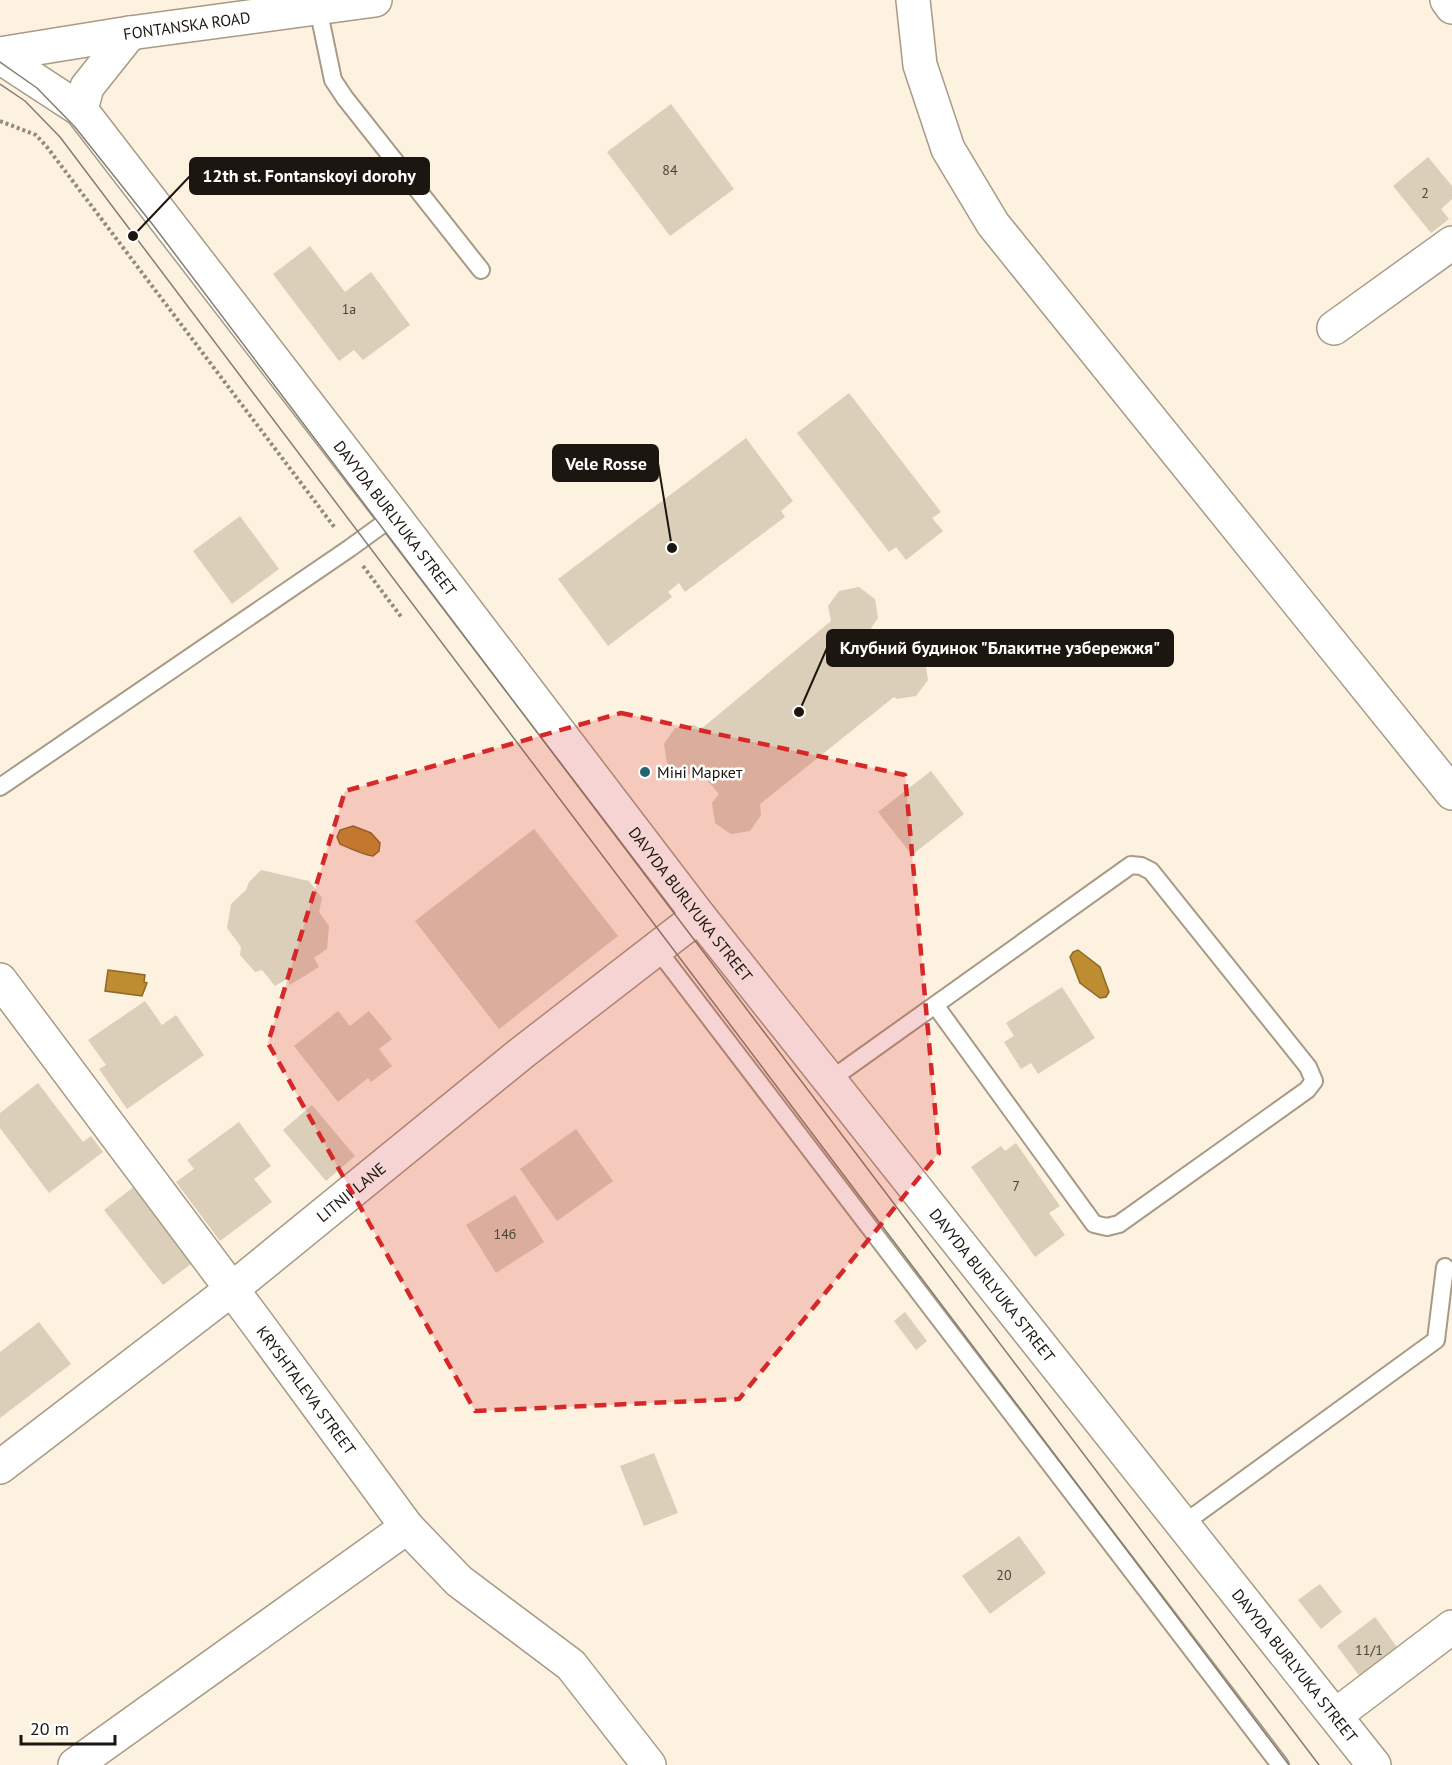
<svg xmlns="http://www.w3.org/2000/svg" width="1452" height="1765" viewBox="0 0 1452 1765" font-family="'PT Sans',sans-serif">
<rect width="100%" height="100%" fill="#fdf2e0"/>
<!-- water -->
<g fill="#be8d31" stroke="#8d6927" stroke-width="1.5">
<path d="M353 826 371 833 380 843 379 851 373 856C364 855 349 848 340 844L337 837 340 830Z"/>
<polygon points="1078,950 1100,967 1109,992 1106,997 1100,998 1080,983 1070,957 1073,952"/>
<polygon points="108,970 145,975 144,982 147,983 142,996 105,991"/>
</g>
<!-- building -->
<g fill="#dccfb9">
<polygon points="671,104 734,189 670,236 607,152"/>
<polygon points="1428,157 1452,186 1452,199 1441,209 1449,219 1431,233 1393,186"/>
<polygon points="310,246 345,292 371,272 410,325 363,360 354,350 339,361 273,274"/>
<polygon points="849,393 941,512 932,518 943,531 906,560 896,547 889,552 797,433"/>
<polygon points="746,438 793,501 781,511 785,517 685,592 679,583 668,592 672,597 608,646 558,579"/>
<polygon points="240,516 279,569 232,604 193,551"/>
<polygon points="859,587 875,599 878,618 871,628 891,652 908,649 925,660 928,680 916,696 897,699 894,697 760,804 761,815 750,831 731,834 715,823 712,803 719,794 700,772 683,775 667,763 664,744 675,728 694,725 701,729 831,621 828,606 839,591"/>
<polygon points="931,771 964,814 912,855 878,812"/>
<polygon points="534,829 618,936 499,1029 415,921"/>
<polygon points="261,870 309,881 322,898 319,912 329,926 327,949 314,958 319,967 290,985 287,979 275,986 262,970 255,972 240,955 241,947 227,928 231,904 246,890 249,882"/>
<polygon points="1062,987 1095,1038 1038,1074 1031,1063 1021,1069 1004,1042 1014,1036 1006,1023"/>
<polygon points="145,1001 162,1025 176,1015 204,1055 127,1109 99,1069 106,1065 88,1040"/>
<polygon points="338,1011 350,1026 369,1011 392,1039 379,1049 392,1066 371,1082 368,1078 338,1102 294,1046"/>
<polygon points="38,1083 83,1142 91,1136 103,1152 49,1193 0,1128 0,1113"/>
<polygon points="312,1105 355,1156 326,1181 283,1130"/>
<polygon points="239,1122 271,1166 254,1179 272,1202 220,1241 176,1182 194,1169 187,1160"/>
<polygon points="576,1129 613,1181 557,1221 520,1169"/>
<polygon points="1016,1143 1060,1206 1049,1213 1065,1235 1035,1257 971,1167 1001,1146 1005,1151"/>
<polygon points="136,1185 195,1261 163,1285 104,1210"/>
<polygon points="515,1195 544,1242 496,1273 466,1225"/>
<polygon points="905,1312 927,1341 916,1350 894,1321"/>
<polygon points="39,1322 71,1364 0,1418 0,1352"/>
<polygon points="654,1453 678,1513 644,1526 620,1466"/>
<polygon points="1019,1536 1046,1573 990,1614 962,1576"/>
<polygon points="1320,1584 1342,1612 1321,1629 1298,1600"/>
<polygon points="1375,1617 1402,1654 1364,1682 1337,1646"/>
</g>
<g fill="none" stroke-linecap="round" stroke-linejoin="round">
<defs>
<g id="lane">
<polyline points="318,8 333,80 345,98 481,270"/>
<polyline points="0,787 350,548 394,516"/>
<polyline points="657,949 1280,1765"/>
<polyline points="830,1080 1131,865 1141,866 1151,871 1308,1067 1314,1081 1307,1090 1119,1224 1107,1227 1094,1224 935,1005"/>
<polyline points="1183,1524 1436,1340 1445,1267"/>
</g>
<g id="street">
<polyline points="913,0 920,65 948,149 993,224 1452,793"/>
<polyline points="1447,0 1452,7"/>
<polyline points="1334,328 1452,243"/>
<path id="s1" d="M0 980 254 1319 407 1527 459 1581 571 1665 649 1765"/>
<path id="s2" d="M0 1467 232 1289 523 1052 699 916"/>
<polyline points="1336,1715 1452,1627"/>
<polyline points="75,1765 407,1527"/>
</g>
<g id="secondary">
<path id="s3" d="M0 54 130 33 375 0"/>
<path id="s4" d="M0 57 81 110 394 516 699 916 1374 1765"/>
<polyline points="81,110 87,87 130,33"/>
</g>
</defs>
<!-- lane casing -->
<use href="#lane" stroke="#a79b86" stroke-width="20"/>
<!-- street casing -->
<use href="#street" stroke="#a79b86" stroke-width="36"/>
<!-- secondary casing -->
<use href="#secondary" stroke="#a79b86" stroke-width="36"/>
<!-- path -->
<g stroke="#928a7d" stroke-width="4" stroke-dasharray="3 3" stroke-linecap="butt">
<polyline points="0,121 36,135 47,147 335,528"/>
<polyline points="363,566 402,618"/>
</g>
<!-- lane -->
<use href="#lane" stroke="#fff" stroke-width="16"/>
<!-- street -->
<use href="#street" stroke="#fff" stroke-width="33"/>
<!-- secondary -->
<use href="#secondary" stroke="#fff" stroke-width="33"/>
<!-- tram -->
<g stroke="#857d71" stroke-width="1.5">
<polyline points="0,62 37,88 75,127 153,225 1319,1765"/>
<polyline points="0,84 25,101 60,137 1289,1765"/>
</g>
</g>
<!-- marked area -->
<path fill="#d62828" fill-opacity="0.2" stroke="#d62828" stroke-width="4.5" stroke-dasharray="12 8" stroke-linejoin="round" d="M621 713 905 775 939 1153 739 1399 475 1411 268 1043 345 791Z"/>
<!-- markers -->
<circle fill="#206576" stroke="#fff" stroke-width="2" cx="645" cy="772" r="6"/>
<g text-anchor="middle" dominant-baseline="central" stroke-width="5" stroke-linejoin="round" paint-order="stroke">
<!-- number labels -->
<g font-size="14" fill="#4b443a">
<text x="670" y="170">84</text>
<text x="1425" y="193">2</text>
<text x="349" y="309">1а</text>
<text x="1016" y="1186">7</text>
<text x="505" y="1234">14б</text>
<text x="1004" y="1575">20</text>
<text x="1369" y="1650">11/1</text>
</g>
<!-- street labels -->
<g font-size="16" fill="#1b160f" stroke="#fff">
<text stroke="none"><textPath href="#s3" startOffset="189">FONTANSKA ROAD</textPath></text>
<text stroke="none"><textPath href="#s4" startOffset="612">DAVYDA BURLYUKA STREET</textPath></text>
<text stroke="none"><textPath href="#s4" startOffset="1098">DAVYDA BURLYUKA STREET</textPath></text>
<text stroke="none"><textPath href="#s2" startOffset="446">LITNII LANE</textPath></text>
<text stroke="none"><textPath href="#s4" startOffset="1584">DAVYDA BURLYUKA STREET</textPath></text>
<text stroke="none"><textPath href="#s1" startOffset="512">KRYSHTALEVA STREET</textPath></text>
<text stroke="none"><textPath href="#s4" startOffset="2070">DAVYDA BURLYUKA STREET</textPath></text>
</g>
<!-- poi labels -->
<g font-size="16" fill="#1b160f" stroke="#fff" text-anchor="start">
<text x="657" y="772">Міні Маркет</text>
</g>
</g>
<!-- callouts -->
<path fill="none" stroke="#1b160f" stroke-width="2" d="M133 236L190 176M672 548L658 463M799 712L827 648"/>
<g fill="#1b160f" stroke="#fff" stroke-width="2">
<circle cx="133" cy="236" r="6"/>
<circle cx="672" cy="548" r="6"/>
<circle cx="799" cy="712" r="6"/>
</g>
<g fill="#1b160f" stroke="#1b160f" stroke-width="2">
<rect x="190" y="158" width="239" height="36" rx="6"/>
<rect x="553" y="445" width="105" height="36" rx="6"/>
<rect x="827" y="630" width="346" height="36" rx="6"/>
</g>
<g font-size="18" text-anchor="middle" font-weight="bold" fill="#fff">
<text x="309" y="182">12th st. Fontanskoyi dorohy</text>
<text x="606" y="470">Vele Rosse</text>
<text x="1000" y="654">Клубний будинок "Блакитне узбережжя"</text>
</g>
<!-- scale -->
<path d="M21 1735v9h94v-9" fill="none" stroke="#1b160f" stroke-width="3"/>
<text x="30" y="1735" font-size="18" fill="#1b160f" stroke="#ffffff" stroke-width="4.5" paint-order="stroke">20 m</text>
</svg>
